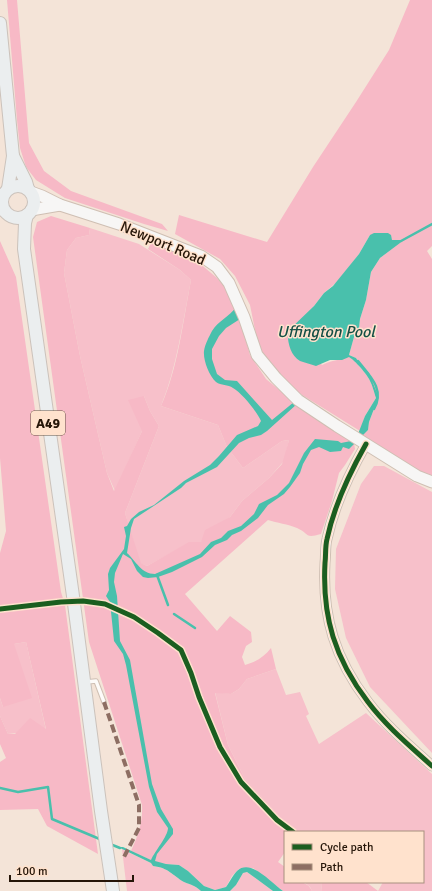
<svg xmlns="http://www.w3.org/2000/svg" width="432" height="891" viewBox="0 0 432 891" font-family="Signika,sans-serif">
<rect width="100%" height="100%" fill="#f4e4d8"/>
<!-- green -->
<g fill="#f7c0ca">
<path d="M90 228 139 244 180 270 191 280C183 321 177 367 161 406L218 425 227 447 243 468 282 441 289 440 284 461 269 478 242 501 230 517 201 542 189 543 147 566 140 563 125 513 159 426 150 411 144 396 142 431 115 491 107 473 80 356 64 273 67 250 76 238 89 235Z"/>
<polygon points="374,466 384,466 432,492 432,753 370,687 346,638 335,589 336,549 361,484"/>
<polygon points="26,642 46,730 8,734 0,716 0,698 3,707 14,644"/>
<polygon points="276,669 286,695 300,692 309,714 306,716 319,744 366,713 432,774 432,891 378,891 383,882 423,882 423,832 300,832 282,819 245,779 228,745 215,692 231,694 239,689 247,679"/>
<path d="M122 849 151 863 153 866C169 868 172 875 184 882 193 886 193 884 201 891H127Z"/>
<polygon points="247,872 273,891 230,891 236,885 243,873"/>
<polygon points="304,882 321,882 322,891 312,891 310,887"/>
</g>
<!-- forest -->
<g fill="#f7b9c6">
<polygon points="7,0 17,0 29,143 44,171 71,191 162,224 168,231 144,224 65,198 36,180 26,167 20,148 17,120"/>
<path d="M410 0H432V246L427 251 432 259V481L362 435 368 430 369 422 377 401 369 373 362 367 356 358 349 355 354 337 359 328 360 319 366 300 371 272 380 258 403 240H392L391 238 370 235 359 254 338 281 324 293 314 306 297 324 290 328 322 365C331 360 339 361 349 356 354 359 356 363 360 367 371 380 371 382 376 398L365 416 360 431 299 393 277 375 259 350 250 305 235 276 220 259 175 234 179 215 267 242 313 167 356 102 389 50Z"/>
<path d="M51 216 90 228 89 235 76 238 67 250 64 273 80 356 107 473 114 491 142 431 128 400 144 396 150 411 159 426 125 513 141 563 147 566 189 542H201L205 530 230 517 242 501 269 478 282 464 289 440 282 441 243 468 227 447 218 425 161 406C178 368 183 321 191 280L180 270 148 249 151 243 198 262 217 278 229 292 240 319 250 355 266 379 294 402 354 443 355 449 345 465 339 473 332 501 321 534C304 539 309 533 297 528 288 524 277 523 268 520L185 594 217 631 230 616 251 632 252 642 246 646 242 657 245 665C256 662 264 657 271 648L276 669 247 679 239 689 231 694 215 693 228 745 245 779 282 819 300 832H285V852L278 862 285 867V882C296 882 307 880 312 891H283L253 868 239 869 232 876 226 887 215 890 204 886 188 871 179 865 166 864 155 862 131 851C138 836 143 822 142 805L89 642 33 237 37 222Z"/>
<polygon points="0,241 16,277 61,592 65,605 98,854 47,826 38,809 0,810 0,762 6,758 0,744 0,716 8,734 15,734 30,718 46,729 26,642 14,644 32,698 3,707 0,698 0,553 6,531 0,458"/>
<polygon points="321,882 366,882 378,891 322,891"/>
</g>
<!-- water -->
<path fill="#49c0ac" d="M374 233H388L391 235 392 240H404L380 258 371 272 366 300 360 319 359 328 354 337 349 355 356 358 362 367 369 373 377 393V401L369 422 368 430 349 449 343 447 341 451 330 452 319 447 311 450 303 464 300 473 290 487 284 494 268 505 258 518 241 531 232 535 227 540 215 545 202 557 172 572 158 577 148 578 143 577 137 571 131 559 123 554 115 573 114 582 117 596 120 641 130 660 152 784 161 809 173 829V834L157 854 155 861 166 864 179 865 188 871 204 886 215 890 226 887C230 882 232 876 237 871 251 858 271 883 283 891H273L247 872 243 873 236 885 230 891H201C193 884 193 886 184 882 172 875 169 868 153 866L151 863 118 847H123L151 860C155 851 168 836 168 828L157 812 149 787 126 665 123 654 114 641 110 602 106 596 109 590 108 574 110 568 124 549 126 536 124 527 127 526 131 519 139 512 154 505 184 481 210 465 219 456 237 435 258 426 261 421C257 412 242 393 233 388 228 384 221 386 216 382 209 376 203 360 204 351 205 344 209 337 212 331 218 321 230 316 236 307L240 319 226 328 219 336 212 349V359L217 374 225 380 237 381 272 420 294 402 297 404 267 431 261 435 249 438 239 443 217 467 186 483 181 488 134 519 131 528 127 553C136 561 141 574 155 574L200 554 211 542 221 538 228 531 241 526 254 514 259 504 277 495 289 483 304 453 315 439 338 441 341 443 351 441 358 434 365 416 376 398C371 382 371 380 360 367 356 363 354 360 349 357L342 360H330L316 366C311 364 305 363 300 361 290 355 287 341 288 331L314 306 324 293 333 286 359 254 370 235Z"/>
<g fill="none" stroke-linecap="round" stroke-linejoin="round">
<!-- stream -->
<g stroke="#49c0ac" stroke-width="2.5">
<polyline points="401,241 432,224"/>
<path d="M358 361C370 376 385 389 374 409"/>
<polyline points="157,575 168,605"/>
<polyline points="174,614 195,628"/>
<polyline points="0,788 18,792 48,787 52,819 102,840"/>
<polyline points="110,844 120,848"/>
</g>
<defs>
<polyline id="service" points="86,682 96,681 104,702"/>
<path id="tertiary" d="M366 444C349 474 334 506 327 539 325 547 326 555 325 563 322 617 335 659 368 702 386 726 410 746 432 766"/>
<g id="secondary">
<polyline points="31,192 42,196 60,205 119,224 201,256 217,267 229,283 244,317 257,355 276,378 298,400 337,426 417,476 432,482"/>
<polyline points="0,208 4,211"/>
<polyline points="31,210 60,205"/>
</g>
<g id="trunk">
<polyline points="0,23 13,156 8,189"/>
<polyline points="13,156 26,182 28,189"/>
<circle cx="18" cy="202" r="16"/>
<polyline points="27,215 25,223 24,249 73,596 101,811 113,891"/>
</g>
</defs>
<!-- service casing -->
<use href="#service" stroke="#cfbfb3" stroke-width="5.5"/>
<!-- tertiary casing -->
<use href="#tertiary" stroke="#cfbfb3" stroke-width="11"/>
<!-- secondary casing -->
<use href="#secondary" stroke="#cfbfb3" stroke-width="13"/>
<!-- trunk casing -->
<use href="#trunk" stroke="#cbc2bb" stroke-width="14"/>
<!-- service -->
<use href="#service" stroke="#fdfbf9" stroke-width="3.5"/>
<!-- tertiary -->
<use href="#tertiary" stroke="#fdfbf9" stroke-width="9"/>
<!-- secondary -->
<use href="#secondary" stroke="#f7f6f5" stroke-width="11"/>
<!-- trunk -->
<use href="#trunk" stroke="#ebeeef" stroke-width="12"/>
<!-- quiet -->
<polyline stroke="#8d6e63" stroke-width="4" stroke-dasharray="8 4" stroke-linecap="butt" points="104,702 139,805 139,828 124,857"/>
<defs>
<g id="cycleway">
<path d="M366 444C349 474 334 506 327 539 325 547 326 555 325 563 322 617 335 659 368 702 386 726 410 746 432 766"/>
<polyline points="0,609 61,602 83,601 105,604 134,617 158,633 181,650 191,673 199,697 220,747 241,782 277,820 293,832"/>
</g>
</defs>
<!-- cycleway casing -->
<use href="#cycleway" stroke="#ffe2cd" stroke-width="8"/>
<!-- cycleway -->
<use href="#cycleway" stroke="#1b5e20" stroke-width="5"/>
</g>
<g text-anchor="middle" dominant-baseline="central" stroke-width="3" stroke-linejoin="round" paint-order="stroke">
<!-- shield labels -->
<rect fill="#ffe2cd" stroke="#665243" stroke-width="1" x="31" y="411" width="34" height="24" rx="3"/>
<g font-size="14" font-weight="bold" fill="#251508">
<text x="48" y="423">A49</text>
</g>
<!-- street labels -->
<g font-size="15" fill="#251508" stroke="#ffe2cd">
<text transform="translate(163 243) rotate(23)">Newport Road</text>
</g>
<!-- water labels -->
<g font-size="16" font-style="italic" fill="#155046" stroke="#ffe2cd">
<text x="326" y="332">Uffington Pool</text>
</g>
</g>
<!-- legend -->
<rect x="284" y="831" width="140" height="52" fill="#ffe2cd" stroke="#a8907e"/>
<rect x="292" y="844" width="20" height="6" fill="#1b5e20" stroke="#a8907e"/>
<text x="320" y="851" font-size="12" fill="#251508">Cycle path</text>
<rect x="292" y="864" width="20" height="6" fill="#8d6e63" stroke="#a8907e"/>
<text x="320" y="871" font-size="12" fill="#251508">Path</text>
<!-- scale -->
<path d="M10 875v6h123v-6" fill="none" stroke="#251508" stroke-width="2"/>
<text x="16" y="875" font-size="12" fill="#251508" stroke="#ffe2cd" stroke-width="3" paint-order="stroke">100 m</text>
</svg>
